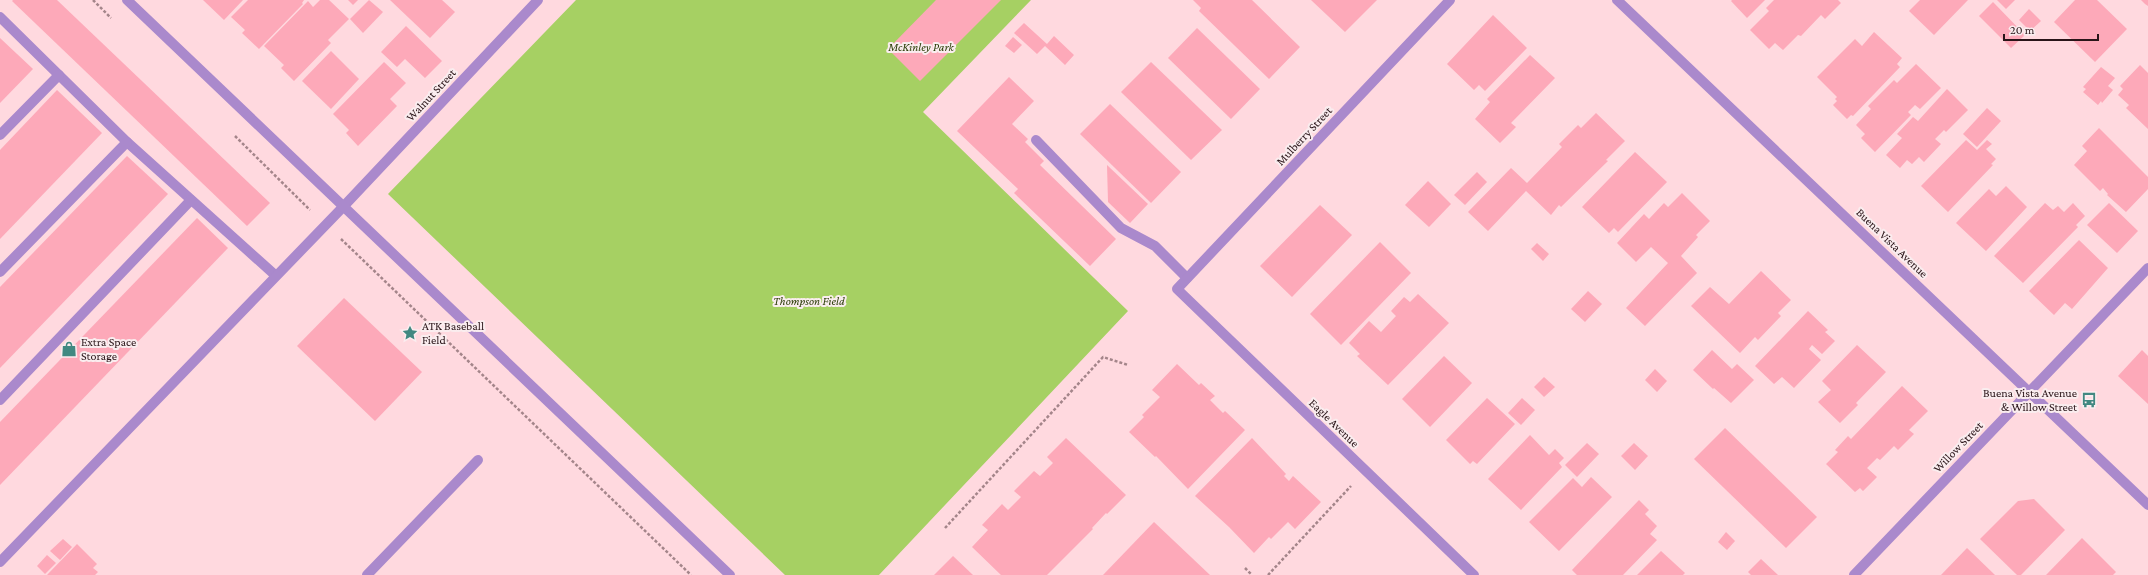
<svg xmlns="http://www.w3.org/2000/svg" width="2148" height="575" viewBox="0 0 2148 575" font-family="'Crimson Pro',serif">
<rect width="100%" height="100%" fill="#ffd9df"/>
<!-- green -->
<polygon fill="#a6d063" points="576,0 1031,0 923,112 1128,311 879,575 785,575 388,194"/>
<!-- building -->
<g fill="#fda9b9">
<polygon points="13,0 57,0 270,203 247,226 12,1"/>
<polygon points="203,0 243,0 224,20"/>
<polygon points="248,0 304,0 302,3 303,4 259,49 242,33 245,30 231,17"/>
<polygon points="320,0 329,0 349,19 328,40 331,43 294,81 281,68 284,65 264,46 308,1 313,7"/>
<polygon points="348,0 358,0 353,5"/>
<polygon points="369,0 383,12 363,33 350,19"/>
<polygon points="390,0 442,0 455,12 430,38"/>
<polygon points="936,0 1001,0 920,81 888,49"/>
<polygon points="1193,0 1252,0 1300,47 1269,79 1199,11 1201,8"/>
<polygon points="1311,0 1377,0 1345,32"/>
<polygon points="1732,0 1765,0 1747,18 1731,1"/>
<polygon points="1774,0 1838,0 1841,3 1825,19 1821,15 1801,36 1798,35 1783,50 1775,43 1769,49 1750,30 1769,11 1766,8"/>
<polygon points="1920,0 1968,0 1934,35 1909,11"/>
<polygon points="1997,0 2015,0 2006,9"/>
<polygon points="2075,0 2097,0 2127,29 2095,62 2054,22"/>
<polygon points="2141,0 2148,0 2148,6 2145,4"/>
<polygon points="1993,2 2025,35 2011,48 1979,16"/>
<polygon points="2029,9 2041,21 2030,31 2019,20"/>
<polygon points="1493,15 1527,48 1485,91 1479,85 1474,90 1447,64"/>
<polygon points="1024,23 1047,44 1054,36 1074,55 1065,65 1045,46 1037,54 1014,33"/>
<polygon points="406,26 442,61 425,78 405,59 397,67 381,52"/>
<polygon points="1197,28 1260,89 1231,119 1168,58"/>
<polygon points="1874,32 1902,58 1897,64 1900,67 1853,116 1851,115 1847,119 1833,105 1837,101 1835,99 1837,97 1817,77 1855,39 1862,46"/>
<polygon points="1013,37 1022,45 1014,53 1005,46"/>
<polygon points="0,38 33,69 0,103"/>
<polygon points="331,51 359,79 331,109 302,81"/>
<polygon points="1530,55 1555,78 1511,123 1516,127 1500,143 1475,119 1490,102 1487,99"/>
<polygon points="384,62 406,83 390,99 397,106 358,146 346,133 349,130 333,114"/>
<polygon points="1151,62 1222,130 1191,160 1121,92"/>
<polygon points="1916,64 1941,88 1920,109 1915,105 1908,112 1911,115 1875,152 1861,138 1865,134 1856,125 1871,109 1868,106 1894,80 1897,83"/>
<polygon points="2140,65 2148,73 2148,129 2126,108 2129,105 2118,95 2123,89 2120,86"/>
<polygon points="2101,67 2115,78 2108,86 2113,90 2102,103 2101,101 2098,105 2083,92 2086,89 2083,87"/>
<polygon points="1009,77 1034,101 1012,124 1028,139 1025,142 1044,161 1040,165 1116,239 1090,266 1014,193 1018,189 957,131"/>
<polygon points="1947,89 1968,110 1946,132 1944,130 1935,139 1941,144 1924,162 1919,157 1912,164 1907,160 1900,168 1886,155 1902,138 1897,134 1913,117 1918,121"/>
<polygon points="57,90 102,133 0,239 0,150"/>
<polygon points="1110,104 1181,172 1151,203 1080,134"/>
<polygon points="1987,108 2001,121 1977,147 1963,134"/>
<polygon points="1596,113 1625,141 1606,160 1608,161 1561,207 1559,205 1551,215 1526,191 1488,231 1468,212 1511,168 1527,183 1562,147 1559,144 1578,125 1581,128"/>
<polygon points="2099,128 2148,177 2148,189 2126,212 2107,195 2108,194 2103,188 2100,191 2074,165 2087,151 2082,146"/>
<polygon points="1966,140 1977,150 1987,140 1992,144 1986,149 1996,159 1991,164 1993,165 1948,212 1921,186"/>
<polygon points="1635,152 1667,182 1618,232 1614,228 1609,233 1582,207"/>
<polygon points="127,156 168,194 0,368 0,287"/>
<polygon points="1107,165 1148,204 1130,223 1108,202"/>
<polygon points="1477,172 1487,182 1465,205 1454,195"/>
<polygon points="1428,181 1451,204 1429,227 1405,205"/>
<polygon points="2006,186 2027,207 1986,251 1956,223 1989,189 1996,196"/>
<polygon points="1682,193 1710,221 1696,235 1698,237 1681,256 1697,273 1645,326 1626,308 1668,263 1651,247 1636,262 1617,243 1644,214 1649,219 1664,203 1668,207"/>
<polygon points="2045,203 2053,210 2058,206 2064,212 2073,203 2085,216 2076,225 2078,227 2023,283 1994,256"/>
<polygon points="2109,203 2138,231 2117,253 2087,225"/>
<polygon points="1320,205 1352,235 1292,297 1260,266"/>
<polygon points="197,218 228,248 0,485 0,422"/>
<polygon points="2079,240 2108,268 2072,309 2065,303 2054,315 2029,291"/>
<polygon points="1380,242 1411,273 1341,345 1310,314"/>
<polygon points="1537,243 1549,254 1543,261 1531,249"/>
<polygon points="1761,271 1791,300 1778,313 1781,316 1758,340 1755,337 1740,353 1691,306 1710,287 1729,304"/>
<polygon points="1588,291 1602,304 1585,322 1571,309"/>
<polygon points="1418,294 1449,323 1388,385 1357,356 1360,354 1349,343 1369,321 1381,332 1396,316 1391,311 1404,297 1410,302"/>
<polygon points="344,298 422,372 375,421 297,346"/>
<polygon points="1808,311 1828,330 1825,332 1835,341 1822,354 1812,345 1809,349 1821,360 1794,388 1782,377 1774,384 1755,366"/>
<polygon points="1857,345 1886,372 1856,403 1858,405 1840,423 1818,402 1831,390 1822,381"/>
<polygon points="1712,350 1732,369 1737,364 1754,380 1731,403 1714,388 1713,389 1693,370"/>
<polygon points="2142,350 2148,356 2148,404 2118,376"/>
<polygon points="1444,356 1472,383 1430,427 1402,399"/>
<polygon points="1177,364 1199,385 1201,383 1215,396 1210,400 1223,413 1225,411 1245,430 1188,489 1156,456 1155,457 1129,432 1144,417 1142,415 1160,397 1152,390"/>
<polygon points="1655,369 1667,381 1657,392 1645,380"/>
<polygon points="1544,377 1555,387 1544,397 1534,387"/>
<polygon points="1902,386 1928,411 1909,430 1914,434 1898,450 1894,446 1880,460 1877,458 1867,468 1877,477 1863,491 1860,488 1855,492 1826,464 1838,452 1835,450 1848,436 1851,439"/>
<polygon points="1487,398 1515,424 1477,464 1473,461 1470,464 1446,440"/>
<polygon points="1522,398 1535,410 1521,425 1508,413"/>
<polygon points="1725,428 1817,517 1786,548 1694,459"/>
<polygon points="1530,435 1549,455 1555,449 1564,458 1559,463 1562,467 1521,510 1488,479"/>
<polygon points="1066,438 1126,495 1107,514 1106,513 1092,528 1093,529 1047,575 1001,575 972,547 988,530 982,525 1002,504 1008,510 1021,497 1014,491 1034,471 1040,476 1053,463 1047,457"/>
<polygon points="1252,438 1286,474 1284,476 1289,481 1293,476 1321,502 1295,529 1288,522 1271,539 1269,537 1254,553 1229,527 1195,496"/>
<polygon points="1587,443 1599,454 1577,477 1565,465"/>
<polygon points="1634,443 1648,456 1635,470 1621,456"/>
<polygon points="1591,477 1612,497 1559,551 1529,522 1573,478 1582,487"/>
<polygon points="2034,499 2065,530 2021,575 2017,575 1980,539 2018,501"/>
<polygon points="1639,500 1649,510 1645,514 1657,526 1650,534 1657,540 1623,575 1577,575 1572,570"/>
<polygon points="1154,522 1210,575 1103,575"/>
<polygon points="1726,532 1735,541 1727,550 1718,542"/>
<polygon points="2082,538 2116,572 2113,575 2046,575"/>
<polygon points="63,539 72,547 60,560 50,551"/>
<polygon points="77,544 97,564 93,568 98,572 95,575 47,575"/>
<polygon points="1967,548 1995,575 1941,575"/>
<polygon points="1661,551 1685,573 1683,575 1637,575"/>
<polygon points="47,555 56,563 45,574 37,566"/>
<polygon points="953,556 973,575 934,575"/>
<polygon points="1761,559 1778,575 1751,575 1748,572"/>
</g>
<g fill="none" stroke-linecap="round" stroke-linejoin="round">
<!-- path -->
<g stroke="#a4858a" stroke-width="2.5" stroke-dasharray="3 2" stroke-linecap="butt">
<polyline points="93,0 111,18"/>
<polyline points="235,136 310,210"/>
<polyline points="341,239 691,575"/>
<polyline points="945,528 1103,357 1128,365"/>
<polyline points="1245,568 1252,575"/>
<polyline points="1268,575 1351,486"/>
</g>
<!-- service -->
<g stroke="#aa89cc" stroke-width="10">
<polyline points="0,17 127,142 275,275"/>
<polyline points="0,135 59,75"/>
<polyline points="1036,140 1121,228 1155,246 1187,278"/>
<polyline points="0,272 127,142"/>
<polyline points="0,400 191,200"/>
<polyline points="0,562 343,207"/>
<polyline points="367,575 478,460"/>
</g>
<!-- minor -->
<g stroke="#aa89cc" stroke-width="10">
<polyline points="1450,0 1177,289 1474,575"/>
<polyline points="1617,0 2148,505"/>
<polyline points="343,207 538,0"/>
<polyline points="1854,575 2148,268"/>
</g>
<!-- tertiary -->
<polyline stroke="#aa89cc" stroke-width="10" points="127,0 730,575"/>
</g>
<!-- icons -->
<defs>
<symbol id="sight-bare" viewBox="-9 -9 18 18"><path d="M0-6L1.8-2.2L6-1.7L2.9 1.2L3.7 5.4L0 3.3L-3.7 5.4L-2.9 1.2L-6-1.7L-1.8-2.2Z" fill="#418881" stroke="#faedef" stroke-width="2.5" paint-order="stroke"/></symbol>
<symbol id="shop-bare" viewBox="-9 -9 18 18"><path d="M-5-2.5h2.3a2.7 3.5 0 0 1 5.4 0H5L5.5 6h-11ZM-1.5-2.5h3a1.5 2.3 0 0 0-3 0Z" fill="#418881" stroke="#faedef" stroke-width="2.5" paint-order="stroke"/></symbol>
<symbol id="bus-bare" viewBox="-9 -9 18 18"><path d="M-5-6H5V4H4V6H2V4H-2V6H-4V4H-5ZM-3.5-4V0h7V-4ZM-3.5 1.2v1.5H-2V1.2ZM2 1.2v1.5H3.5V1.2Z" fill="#418881" stroke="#faedef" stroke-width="2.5" paint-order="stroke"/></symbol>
</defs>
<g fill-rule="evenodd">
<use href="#sight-bare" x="399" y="322" width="22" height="22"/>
<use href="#shop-bare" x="58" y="338" width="22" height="22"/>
<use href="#bus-bare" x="2078" y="389" width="22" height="22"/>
</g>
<g text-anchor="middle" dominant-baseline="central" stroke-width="4" stroke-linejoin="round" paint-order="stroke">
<!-- park labels -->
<g font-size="12" font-style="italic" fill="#2a3c06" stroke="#faedef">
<text x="921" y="47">McKinley Park</text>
<text x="809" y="301">Thompson Field</text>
</g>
<!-- street labels -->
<g font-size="12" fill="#291418" stroke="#faedef">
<text transform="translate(431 95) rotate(-47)">Walnut Street</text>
<text transform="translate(1304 136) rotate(-47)">Mulberry Street</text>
<text transform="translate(1892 243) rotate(44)">Buena Vista Avenue</text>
<text transform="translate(1334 423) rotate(44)">Eagle Avenue</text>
<text transform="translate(1958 447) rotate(-46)">Willow Street</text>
</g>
<!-- poi labels -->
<g font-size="12" fill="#291418" stroke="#faedef" text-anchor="start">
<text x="422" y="326">ATK Baseball<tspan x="422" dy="14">Field</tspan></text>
<text x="81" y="342">Extra Space<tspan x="81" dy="14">Storage</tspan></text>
<text x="2077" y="393" text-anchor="end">Buena Vista Avenue<tspan x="2077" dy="14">&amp; Willow Street</tspan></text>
</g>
</g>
<!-- scale -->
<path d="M2004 34v6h94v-6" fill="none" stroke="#291418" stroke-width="2"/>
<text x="2010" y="34" font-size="12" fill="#291418" stroke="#faedef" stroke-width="3" paint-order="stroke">20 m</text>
</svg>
